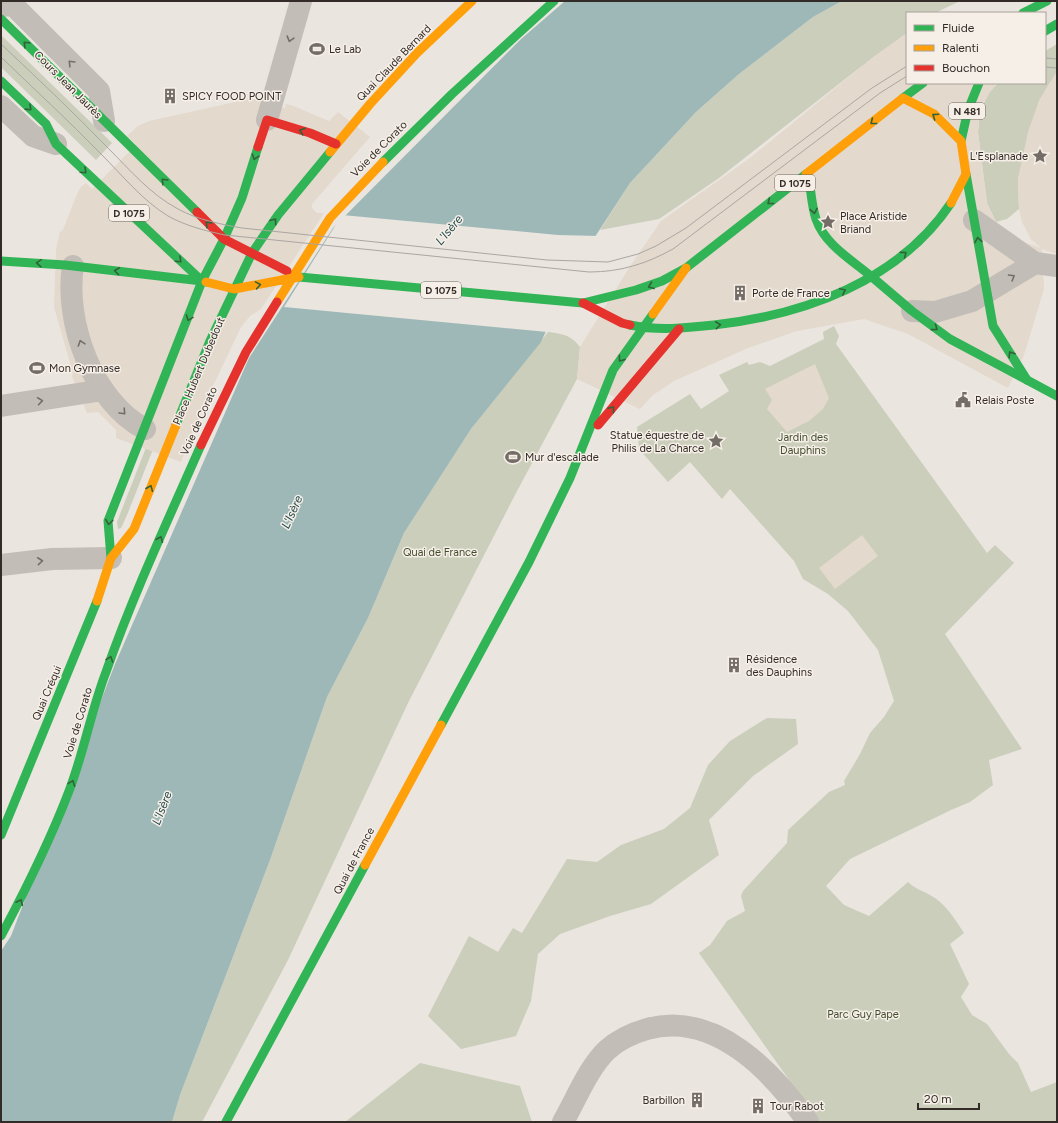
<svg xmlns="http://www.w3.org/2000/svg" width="1058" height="1123" viewBox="0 0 1058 1123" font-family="Figtree,sans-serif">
<rect width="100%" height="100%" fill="#eae5df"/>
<!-- green -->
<g fill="#cacebb">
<polygon points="842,1 960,1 935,13 907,13 907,33 858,69 719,178 659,219 600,230 630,183 696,112 739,74 813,17"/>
<polygon points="1,35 112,143 96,160 1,67"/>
<polygon points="1057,44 1057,82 1051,81 1039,101 1018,179 1019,209 1007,219 996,222 987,203 978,132 980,111 989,93 998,83 1045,83 1045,51"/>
<path d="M834 326 839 336 836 344 987 553 995 545 1014 563 945 634 1022 749 989 760 993 785 970 802 951 810 850 859 826 886 844 905 869 916 908 882C915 889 921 890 930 895 945 903 955 919 964 933L950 944 969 984 961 997 972 1015 987 1024 1009 1054 1018 1063 1031 1092 1057 1082V1122H819L699 953 710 945 727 921 745 911 741 896 743 891 787 843 788 830 829 792 845 785 844 781 860 754 870 733 884 717 894 701 878 650 848 611 828 594 803 579 794 561 730 489 722 499 690 462 668 482 639 449 637 427 690 394 701 409 729 391 719 375 747 362 749 365 760 362 770 366 824 339 823 332Z"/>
<path d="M548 332C563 334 571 335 580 347L577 379 516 493 408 703 288 960 202 1122H172L180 1095 270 860 327 697 368 618 404 533 471 429Z"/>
<polygon points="186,345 193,348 127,515 121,528 118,529 117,522"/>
<polygon points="767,718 796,719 798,744 753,776 709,820 719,855 651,904 610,916 560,934 538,954 531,1001 516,1036 461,1049 428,1016 469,936 498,952 513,928 522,933 567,859 597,862 621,845 664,829 690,808 708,765 730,741"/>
<polygon points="420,1063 520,1086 532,1122 345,1122"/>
</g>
<!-- plaza -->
<g fill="#e3d9cd">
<polygon points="907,33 907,83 998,83 989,93 980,111 978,132 987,203 996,222 1026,243 1041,248 1031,239 1022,222 1019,209 1018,179 1028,132 1039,101 1057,71 1057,254 1042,249 1044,289 1024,355 1008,388 908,334 864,319 797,331 748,348 674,381 653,395 640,409 577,379 580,347 629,268 661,221 750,158 873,57"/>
<polygon points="249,99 264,100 262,105 285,108 286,104 291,105 329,121 338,112 370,137 312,204 312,208 317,213 324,213 261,309 250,316 241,327 203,407 181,462 116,438 116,430 98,412 87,413 72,376 73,373 54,307 56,250 60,232 63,230 77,194 81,187 86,183 92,189 136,145 127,136 138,126 149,121"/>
<polygon points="815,364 829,398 823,409 809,421 787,432 767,409 772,400 765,389"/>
<polygon points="862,535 878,556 835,589 819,568"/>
</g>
<!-- water -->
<polygon fill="#9eb8b8" points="565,1 842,1 813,17 739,74 696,112 630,183 576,266 541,342 471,429 404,533 368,618 327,697 270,860 180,1095 172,1122 1,1122 1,951 11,936 115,664 249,358 333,228 520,40"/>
<!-- pier -->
<polygon fill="#eae5df" points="342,215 558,235 598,236 578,267 547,332 284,307"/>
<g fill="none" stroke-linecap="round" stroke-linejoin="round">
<!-- street -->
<g stroke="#c3bdb8" stroke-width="22">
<polyline points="1,6 13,5 99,91 104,121"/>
<polyline points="1,106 33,136 56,144"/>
<polyline points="267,120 301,1"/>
<polyline points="974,220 1035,263 1057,266"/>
<path d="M73 266C64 322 93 402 145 429"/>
<polyline points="912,311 935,312 972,301 1035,263"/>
<polyline points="1,406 103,390"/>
<polyline points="1,565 52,559 111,558"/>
<path d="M563 1122C576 1099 589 1067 607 1050 619 1039 633 1033 647 1029 715 1010 773 1072 808 1122"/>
</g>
<!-- fast -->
<g stroke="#30b455" stroke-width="9">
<polyline points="1023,13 1047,1"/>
<polyline points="1,19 197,212"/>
<polyline points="1045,31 1057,24"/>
<polyline points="1,81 46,124 56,144 202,281 206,282"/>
<polyline points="903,98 923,83"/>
<polyline points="961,141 968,110 979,83"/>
<polyline points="383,162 452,94 554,1"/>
<path d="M808 173C811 188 811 204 816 219 825 245 852 260 872 277"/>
<polyline points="966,174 993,326 1027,380"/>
<polyline points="1,261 65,265 202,281"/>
<polyline points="299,277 583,303 636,290 662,281 686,268 806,174"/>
<polyline points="872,277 912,311 950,339 1057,396"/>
<path d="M630 325C658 331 686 328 714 325 804 315 899 281 951 203"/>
<polyline points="176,425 210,341 252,253 278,215 330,152"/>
<polyline points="111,558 108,521 202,281 224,239 242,198 258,147"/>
<polyline points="441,725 529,562 570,478 613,370 653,314"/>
<polyline points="1,835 97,601"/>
<path d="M1 936C26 889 50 841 69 791 84 752 91 711 106 672 133 595 168 520 201 445"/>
<polyline points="226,1122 365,865"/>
</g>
<!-- slow -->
<g stroke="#ff9f0a" stroke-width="9">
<polyline points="330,152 370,104 417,53 472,1"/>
<polyline points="806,174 903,98 934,114 961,141 966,174 951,203"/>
<polyline points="206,282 234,289 282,280"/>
<polyline points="277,302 330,218 383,162"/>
<polyline points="653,314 686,268"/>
<polyline points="97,601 111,558 134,529 176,425"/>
<polyline points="365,865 441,725"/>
</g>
<!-- jam -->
<g stroke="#e5322d" stroke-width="9">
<polyline points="258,147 267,120 310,133 336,144"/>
<polyline points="197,212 224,239 287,271"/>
<polyline points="583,303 622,323 630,325"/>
<polyline points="598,425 679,329"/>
<polyline points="201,445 246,352 277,302"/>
</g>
<!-- tram -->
<g stroke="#aba6a2" stroke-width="1">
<path d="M1 44C37 78 73 112 108 148 130 170 150 194 178 209 198 220 220 224 242 228L547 260 608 262 638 254 656 246 686 228 872 88 907 66"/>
<path d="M1 57C34 89 69 121 101 154 123 176 142 200 168 216 186 226 206 231 225 235L589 272C620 272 646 264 673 249L880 93 907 76"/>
<polyline points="1045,58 1057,59"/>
<polyline points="1045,67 1057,68"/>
</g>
<!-- slow-bridge -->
<polyline stroke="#ff9f0a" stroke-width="9" points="282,280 299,277"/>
</g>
<!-- one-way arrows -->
<defs><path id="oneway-chevron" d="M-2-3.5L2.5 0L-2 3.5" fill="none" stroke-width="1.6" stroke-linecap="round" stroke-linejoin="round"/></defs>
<g stroke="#746d68">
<use href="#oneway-chevron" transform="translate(290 39) rotate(106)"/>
<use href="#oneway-chevron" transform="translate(71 63) rotate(-135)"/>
<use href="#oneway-chevron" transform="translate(1012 277) rotate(-31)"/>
<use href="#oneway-chevron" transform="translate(81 343) rotate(-108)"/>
<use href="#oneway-chevron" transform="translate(40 401) rotate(-8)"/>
<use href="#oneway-chevron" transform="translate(123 412) rotate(47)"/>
<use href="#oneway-chevron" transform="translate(40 561) rotate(-6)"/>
</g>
<g stroke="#326239">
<use href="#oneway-chevron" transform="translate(26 44) rotate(-135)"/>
<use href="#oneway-chevron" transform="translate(29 108) rotate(44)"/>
<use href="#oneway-chevron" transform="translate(935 116) rotate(-146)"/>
<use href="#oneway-chevron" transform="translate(873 122) rotate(142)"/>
<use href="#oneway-chevron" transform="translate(302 131) rotate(-162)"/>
<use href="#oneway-chevron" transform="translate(255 157) rotate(108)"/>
<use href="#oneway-chevron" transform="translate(84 171) rotate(43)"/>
<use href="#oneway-chevron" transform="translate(164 181) rotate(-135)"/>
<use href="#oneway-chevron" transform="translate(770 202) rotate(142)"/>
<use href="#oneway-chevron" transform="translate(814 211) rotate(79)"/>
<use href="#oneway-chevron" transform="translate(274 221) rotate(-54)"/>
<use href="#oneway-chevron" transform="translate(208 224) rotate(-136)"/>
<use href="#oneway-chevron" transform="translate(978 240) rotate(-100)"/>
<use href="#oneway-chevron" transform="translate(904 254) rotate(-37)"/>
<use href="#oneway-chevron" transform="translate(179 260) rotate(43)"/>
<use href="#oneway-chevron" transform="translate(39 263) rotate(-176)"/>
<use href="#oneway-chevron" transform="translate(117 271) rotate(-174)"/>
<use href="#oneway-chevron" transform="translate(258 285) rotate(-10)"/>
<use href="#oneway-chevron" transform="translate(651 286) rotate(159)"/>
<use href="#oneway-chevron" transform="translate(843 291) rotate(-25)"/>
<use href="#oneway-chevron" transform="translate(189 318) rotate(110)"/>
<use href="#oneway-chevron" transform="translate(718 325) rotate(-6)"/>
<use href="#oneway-chevron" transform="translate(935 328) rotate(36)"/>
<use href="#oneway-chevron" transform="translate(1011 354) rotate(-123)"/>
<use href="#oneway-chevron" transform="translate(621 359) rotate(126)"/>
<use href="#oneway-chevron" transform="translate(612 409) rotate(-50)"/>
<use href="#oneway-chevron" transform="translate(150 488) rotate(-68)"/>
<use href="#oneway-chevron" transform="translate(109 522) rotate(97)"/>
<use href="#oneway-chevron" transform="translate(160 539) rotate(-67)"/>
<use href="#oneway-chevron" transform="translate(110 659) rotate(-70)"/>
<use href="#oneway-chevron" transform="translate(72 783) rotate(-70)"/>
<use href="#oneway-chevron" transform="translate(20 902) rotate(-64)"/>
</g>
<!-- icons -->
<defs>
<symbol id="stadium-bare" viewBox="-9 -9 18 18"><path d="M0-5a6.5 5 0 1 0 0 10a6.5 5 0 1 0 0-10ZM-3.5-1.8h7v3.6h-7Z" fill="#736c67" stroke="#f6efe7" stroke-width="2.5" paint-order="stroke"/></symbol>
<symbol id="building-bare" viewBox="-9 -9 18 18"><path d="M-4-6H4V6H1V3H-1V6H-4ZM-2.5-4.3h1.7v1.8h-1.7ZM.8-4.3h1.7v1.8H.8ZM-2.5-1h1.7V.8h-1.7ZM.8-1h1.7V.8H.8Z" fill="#736c67" stroke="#f6efe7" stroke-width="2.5" paint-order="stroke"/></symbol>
<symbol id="sight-bare" viewBox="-9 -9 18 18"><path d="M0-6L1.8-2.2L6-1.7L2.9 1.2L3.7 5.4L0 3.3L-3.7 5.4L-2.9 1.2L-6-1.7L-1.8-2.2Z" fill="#736c67" stroke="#f6efe7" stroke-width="2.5" paint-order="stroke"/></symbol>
<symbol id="civic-bare" viewBox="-9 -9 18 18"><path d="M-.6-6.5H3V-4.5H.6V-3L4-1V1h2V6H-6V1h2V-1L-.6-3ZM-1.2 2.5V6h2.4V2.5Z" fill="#736c67" stroke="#f6efe7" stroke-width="2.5" paint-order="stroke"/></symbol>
</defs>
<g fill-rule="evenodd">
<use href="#stadium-bare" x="306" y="38" width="22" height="22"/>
<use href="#building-bare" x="159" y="85" width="22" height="22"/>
<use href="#sight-bare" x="1029" y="145" width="22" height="22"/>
<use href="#sight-bare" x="817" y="211" width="22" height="22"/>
<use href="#building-bare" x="729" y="282" width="22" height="22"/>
<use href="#stadium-bare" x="26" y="357" width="22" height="22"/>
<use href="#civic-bare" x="952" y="389" width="22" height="22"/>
<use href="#sight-bare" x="705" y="430" width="22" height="22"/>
<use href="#stadium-bare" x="502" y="446" width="22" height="22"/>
<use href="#building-bare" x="723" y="654" width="22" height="22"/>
<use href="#building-bare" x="686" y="1089" width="22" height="22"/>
<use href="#building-bare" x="747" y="1095" width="22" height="22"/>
</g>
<g text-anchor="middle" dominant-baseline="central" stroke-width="3" stroke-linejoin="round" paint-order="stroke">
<!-- shield labels -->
<g fill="#f6efe7" stroke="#6e6661" stroke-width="1">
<rect x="949" y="103" width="36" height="16" rx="3"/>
<rect x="775" y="175" width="40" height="16" rx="3"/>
<rect x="109" y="205" width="40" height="16" rx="3"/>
<rect x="421" y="282" width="40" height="16" rx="3"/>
</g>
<g font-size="10" font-weight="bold" fill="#332b27">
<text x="967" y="111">N 481</text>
<text x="795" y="183">D 1075</text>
<text x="129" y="213">D 1075</text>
<text x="441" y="290">D 1075</text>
</g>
<!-- poi labels -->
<g font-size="11" fill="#332b27" stroke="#f6efe7" text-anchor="start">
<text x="329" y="49">Le Lab</text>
<text x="182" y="96">SPICY FOOD POINT</text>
<text x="1028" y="156" text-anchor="end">L'Esplanade</text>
<text x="840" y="216">Place Aristide<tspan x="840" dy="13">Briand</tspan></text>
<text x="752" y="293">Porte de France</text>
<text x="49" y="368">Mon Gymnase</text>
<text x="975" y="400">Relais Poste</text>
<text x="704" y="435" text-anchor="end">Statue équestre de<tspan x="704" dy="13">Philis de La Charce</tspan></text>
<text x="525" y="457">Mur d'escalade</text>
<text x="746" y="659">Résidence<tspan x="746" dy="13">des Dauphins</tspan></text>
<text x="685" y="1100" text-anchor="end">Barbillon</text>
<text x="770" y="1106">Tour Rabot</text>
</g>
<!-- street labels -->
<g font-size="11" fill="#332b27" stroke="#f6efe7">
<text transform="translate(394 63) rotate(-46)">Quai Claude Bernard</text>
<text transform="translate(68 85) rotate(45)">Cours Jean Jaurès</text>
<text transform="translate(379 149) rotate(-45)">Voie de Corato</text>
<text transform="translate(199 371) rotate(-67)">Place Hubert Dubedout</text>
<text transform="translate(199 421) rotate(-66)">Voie de Corato</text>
<text transform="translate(47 693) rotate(-67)">Quai Créqui</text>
<text transform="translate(78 723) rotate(-73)">Voie de Corato</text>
<text transform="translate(354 861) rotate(-62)">Quai de France</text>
</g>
<!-- park labels -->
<g font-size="11" fill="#424e2e" stroke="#f6efe7">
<text x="803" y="437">Jardin des<tspan x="803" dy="13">Dauphins</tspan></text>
<text x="440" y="552">Quai de France</text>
<text x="863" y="1014">Parc Guy Pape</text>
</g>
<!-- water labels -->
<g font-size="12" font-style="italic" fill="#224b4f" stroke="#f6efe7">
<text transform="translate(449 230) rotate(-50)">L'Isère</text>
<text transform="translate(292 512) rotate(-66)">L'Isère</text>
<text transform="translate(162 808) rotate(-69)">L'Isère</text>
</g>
</g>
<!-- border -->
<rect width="1058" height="1123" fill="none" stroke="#332b27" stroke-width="4"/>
<!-- legend -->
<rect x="906" y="12" width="140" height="72" fill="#f6efe7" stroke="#a8a19a"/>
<rect x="914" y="25" width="20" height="6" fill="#30b455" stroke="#a8a19a"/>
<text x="942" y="32" font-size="12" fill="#332b27">Fluide</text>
<rect x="914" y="45" width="20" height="6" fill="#ff9f0a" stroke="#a8a19a"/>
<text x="942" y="52" font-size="12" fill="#332b27">Ralenti</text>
<rect x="914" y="65" width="20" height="6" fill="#e5322d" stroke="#a8a19a"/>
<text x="942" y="72" font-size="12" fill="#332b27">Bouchon</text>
<!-- scale -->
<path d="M918 1103v6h61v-6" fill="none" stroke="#332b27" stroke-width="2"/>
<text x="924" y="1103" font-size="12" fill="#332b27" stroke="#f6efe7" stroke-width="3" paint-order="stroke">20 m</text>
</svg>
